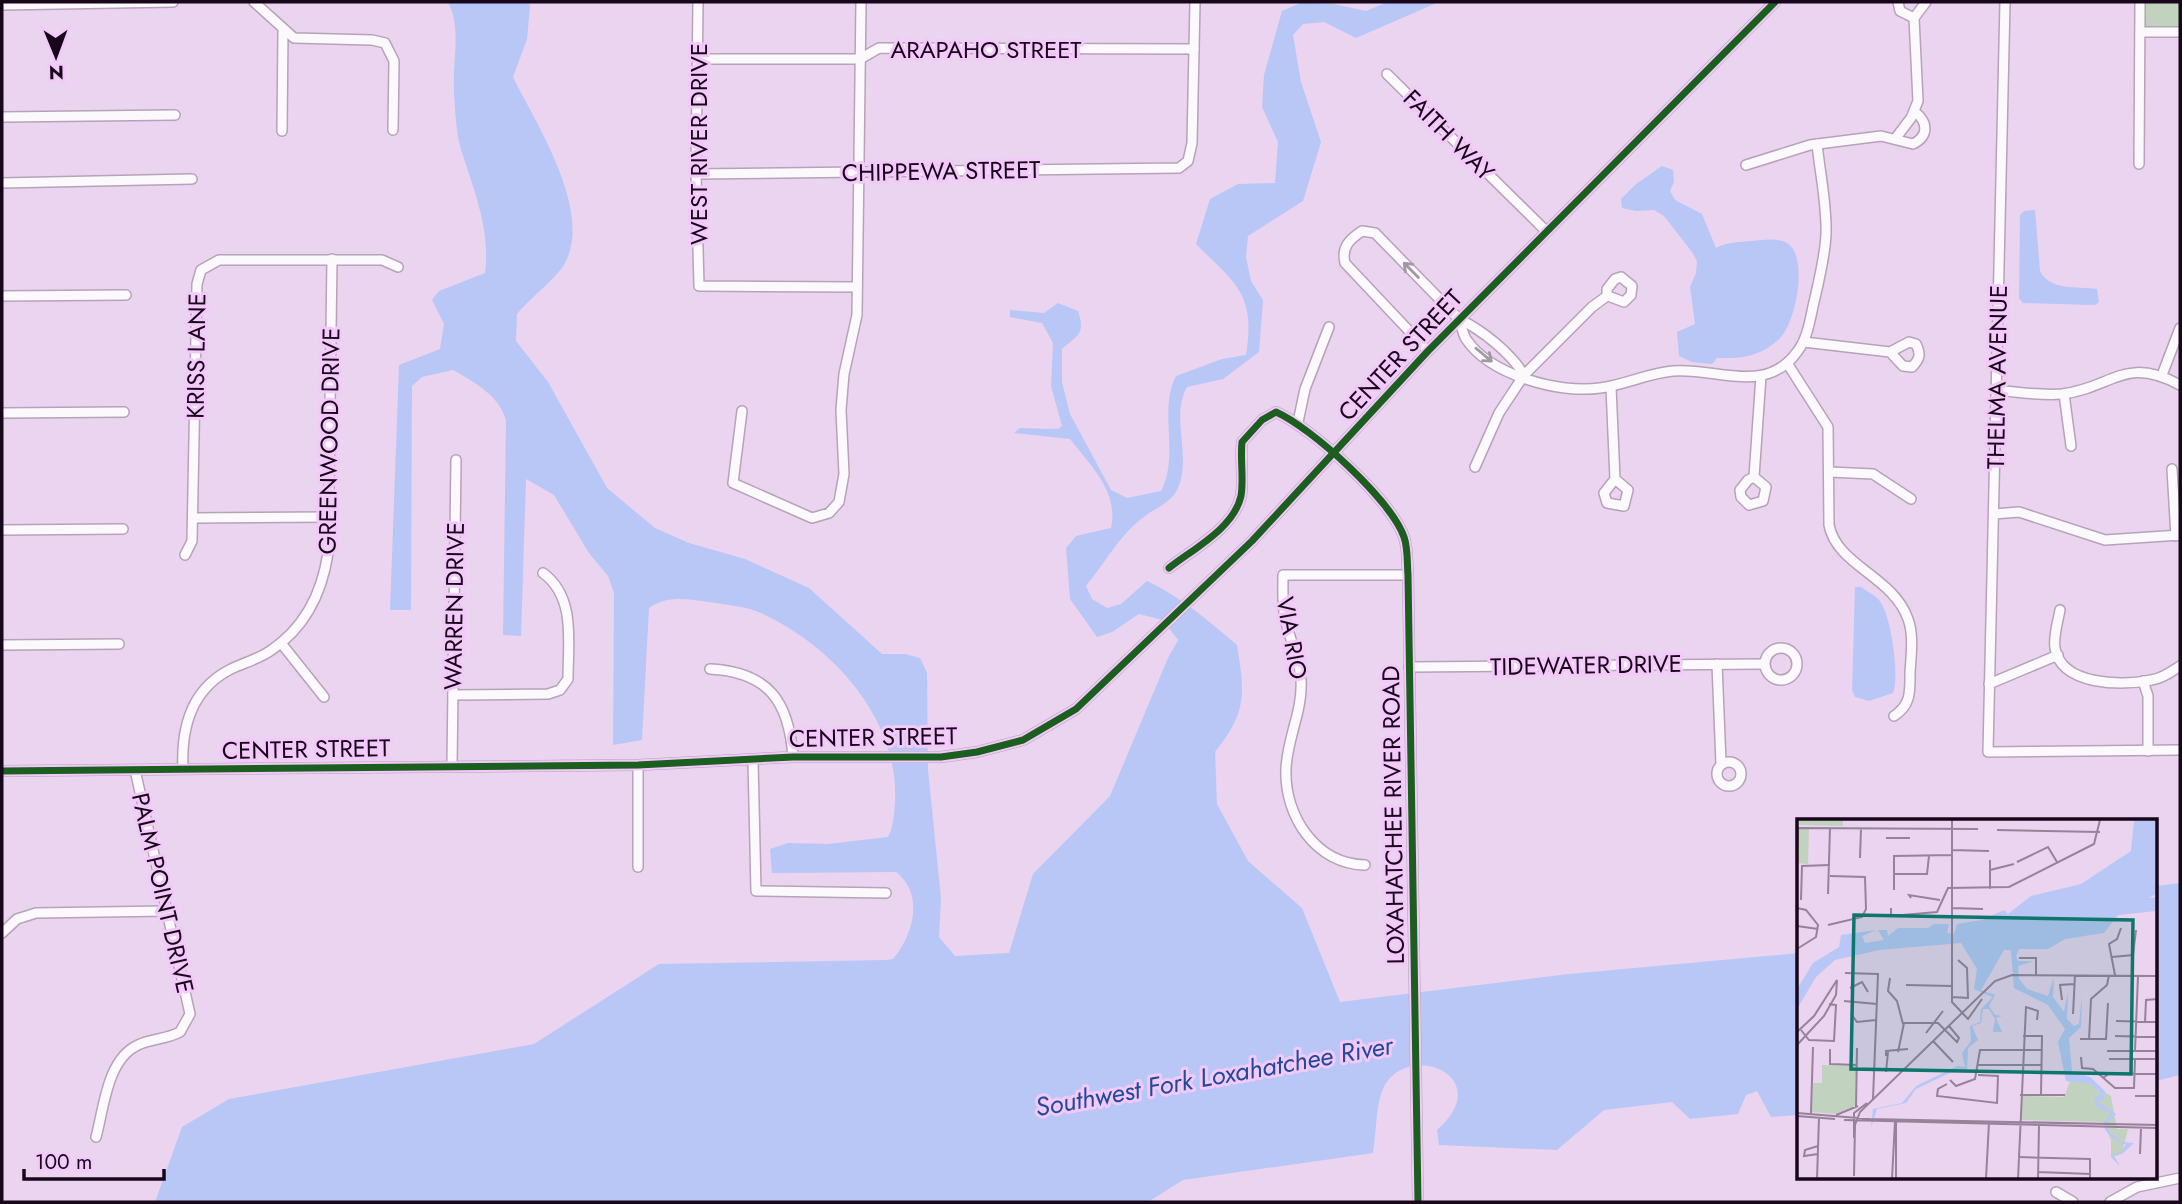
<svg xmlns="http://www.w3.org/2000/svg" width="2182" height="1204" viewBox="0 0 2182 1204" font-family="Jost,sans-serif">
<rect width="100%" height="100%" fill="#ebd4ef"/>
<!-- green -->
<rect fill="#c1d2bf" x="2144" y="2" width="36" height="27"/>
<!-- water -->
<g fill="#b8c7f6">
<path d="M448 2H529L530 6 527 39 513 77C536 124 593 210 565 263 556 279 530 298 517 314L516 341 548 382 607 488 655 528 689 543 745 559 809 588 882 654H905L920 658 927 673 928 770 941 898 939 937 955 956 1009 953 1033 874 1110 796 1168 658 1178 640 1163 620 1139 614 1112 632 1097 637 1070 599 1066 548 1076 536 1111 528C1119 492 1091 466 1070 439L1014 433 1020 428 1058 429 1062 426 1051 386 1053 343 1042 323 1010 317V310L1044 313 1058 303 1078 311C1086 335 1077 335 1062 349V382L1070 414 1111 490 1127 498 1161 491C1180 455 1158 411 1176 376L1222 359 1246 355C1256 294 1236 284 1196 244L1210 199 1238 184 1275 183 1278 142 1262 107 1264 75 1282 11 1303 2 1334 4 1366 11 1388 2H1439L1356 38 1324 22 1303 24 1293 35 1301 82 1321 142 1303 201 1248 236 1246 257 1251 281 1263 300 1259 352 1223 379 1187 387C1170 417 1192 456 1178 488 1171 503 1157 507 1145 516 1120 534 1105 563 1086 586L1092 599 1107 608 1121 604 1147 581C1181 597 1209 621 1237 645 1245 694 1247 712 1215 752L1217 804 1248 861 1302 908 1340 1002 1569 974 1799 953V1115L1771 1117 1757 1091 1746 1095 1738 1114 1690 1119 1672 1102 1604 1110 1557 1150 1439 1145 1437 1130C1499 1075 1405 1039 1383 1089 1376 1103 1376 1136 1373 1153L1183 1180 1148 1202H155L182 1127 229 1099 534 1044 659 964 886 960 893 959C913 936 925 894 896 872L772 873 770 849 788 843 828 844 888 837C894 826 894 814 895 801 899 719 833 646 761 613 746 606 726 605 709 602 688 599 666 595 649 608L642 740 613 745 614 593 608 576 589 553 554 495 526 479 521 636 503 635 506 420C499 395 474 382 453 370L422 377 412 386 411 610H390L399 365 440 349 444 324 432 300 439 291 485 273C491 228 473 189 460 146 456 130 455 109 454 92 452 62 462 29 448 2Z"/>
<path d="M1662 166 1673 170 1674 182 1670 191 1675 200 1702 214 1716 248C1726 242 1740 242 1752 241 1761 240 1776 238 1785 242 1810 253 1796 321 1781 337 1763 356 1742 359 1717 358L1712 364 1692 362 1679 356 1677 332 1695 324 1690 287 1696 273 1697 261 1692 252 1664 216 1654 210 1636 211 1622 208 1621 199 1636 184Z"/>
<path d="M2035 210 2040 271C2050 291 2077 286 2097 289L2099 302 2095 305 2023 303 2019 298 2020 215 2024 211Z"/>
<path d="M1855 587H1861C1866 591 1875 595 1879 600 1891 614 1900 676 1893 693L1869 701 1855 697 1852 690Z"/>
<polygon points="2180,883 2180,1075 2156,1081 2156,886"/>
</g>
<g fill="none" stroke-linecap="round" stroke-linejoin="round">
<defs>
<g id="minor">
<polyline points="254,2 294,38 372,40 385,43 394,61 393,130"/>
<polyline points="698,2 696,174 699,286 857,287"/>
<polyline points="1898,2 1900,11 1914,18"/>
<polyline points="2005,2 1988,752 2180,750"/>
<polyline points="2,5 173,2"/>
<polyline points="2141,32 2180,32"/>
<polyline points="697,59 860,59 879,48 1194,49"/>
<polyline points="1387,74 1546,231"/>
<polyline points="2,117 175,115"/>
<polyline points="282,131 283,30"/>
<polyline points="1895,139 1911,118 1918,101 1914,18 1926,2"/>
<polyline points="2139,164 2140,2"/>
<path d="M1746 165 1810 145 1881 136 1913 144C1929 136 1928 122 1915 112"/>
<polyline points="696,174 1179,168 1188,161 1192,143 1195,2"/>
<polyline points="2,183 192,179"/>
<polyline points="2,296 126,295"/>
<path d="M1459 319C1461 325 1463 334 1466 339 1490 375 1559 394 1600 388 1625 385 1648 373 1673 371 1716 367 1765 396 1797 352 1808 338 1810 319 1814 302 1819 280 1825 257 1826 234 1827 205 1820 173 1817 144"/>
<path d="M1804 342 1890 352 1909 342 1916 344C1921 354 1920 359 1912 367L1903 366 1890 352"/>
<path d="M1428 351 1345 263C1341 247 1350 239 1362 231L1375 233 1459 319C1482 330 1511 353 1524 375"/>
<path d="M1787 363 1828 427 1829 525C1837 566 1893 576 1908 619 1914 635 1911 656 1910 673 1910 692 1911 705 1894 716"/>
<polyline points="2162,375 2180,328"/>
<polyline points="1611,387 1615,479 1604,493 1607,503 1624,506 1628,490 1615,479"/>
<path d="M1996 390C2018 392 2040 396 2062 394 2113 388 2124 355 2180 385"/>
<polyline points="2064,394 2071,446"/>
<polyline points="742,411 733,483 812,518 829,513 839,502 844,474 841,410 844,374 857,315 861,2"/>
<polyline points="2,413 124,412"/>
<polyline points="1298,422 1305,389 1329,327"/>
<polyline points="1475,467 1499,413 1524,375 1592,307 1607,296 1608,296 1624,302 1631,295 1632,286 1621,277 1615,279 1607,289 1607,296"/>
<polyline points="2172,469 2176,536"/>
<polyline points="1830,472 1873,474 1911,499"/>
<polyline points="1754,477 1766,487 1763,501 1749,505 1741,497 1740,490 1748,480 1754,477 1761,376"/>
<polyline points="1994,514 2019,512 2105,540 2180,535"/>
<polyline points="193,518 329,517"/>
<polyline points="2,530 123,529"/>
<polyline points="185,555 192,541 197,284 201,270 219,260 382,260 398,267"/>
<path d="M1169 568C1193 549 1234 528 1241 496 1244 479 1240 459 1242 442L1262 420 1276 412C1312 428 1391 500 1404 537 1408 548 1407 563 1408 575L1418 1202"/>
<path d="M2060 610C2058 621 2053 637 2055 648 2061 686 2123 686 2151 680 2161 679 2171 672 2180 666"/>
<polyline points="281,643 324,697"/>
<polyline points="2,645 119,644"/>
<circle cx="1781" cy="664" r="16"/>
<polyline points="1717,664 1721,763"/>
<polyline points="1409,667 1763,664"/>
<path d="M710 669C769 672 789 702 793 757"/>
<polyline points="2143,681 2148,696 2148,751"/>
<polyline points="1989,684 2058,655"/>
<path d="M453 695 548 694 560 690 568 679C568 642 576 597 543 573"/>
<polyline points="753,760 756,891 886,893"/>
<circle cx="1729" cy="774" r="12"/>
<polyline points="452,766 456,460"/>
<path d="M183 769C181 728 191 689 231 669 244 663 258 659 270 651 305 628 322 593 328 553L332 259"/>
<polyline points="2,771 638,765 793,757 941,757 977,752 1023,740 1076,709 1252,541 1428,351 1775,2"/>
<path d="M1365 865C1316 864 1284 816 1286 769 1287 738 1303 711 1301 680 1300 658 1289 639 1285 618 1282 604 1283 589 1283 575H1408"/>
<polyline points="638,867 638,765"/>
<polyline points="2,933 17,919 36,913 167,911"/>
<path d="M96 1137C104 1108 107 1059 138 1045 151 1039 167 1039 180 1032L190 1014 135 770"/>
<polyline points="2056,1192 2073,1202"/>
<polyline points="2110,1202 2137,1187 2180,1178"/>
</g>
</defs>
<!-- minor casing -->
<use href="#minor" stroke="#b6a2b9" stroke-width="12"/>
<!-- minor -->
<use href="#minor" stroke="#fcf9fd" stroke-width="9"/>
<defs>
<g id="cycleway">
<path d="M1169 568C1193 549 1234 528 1241 496 1244 479 1240 459 1242 442L1262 420 1276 412C1312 428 1391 500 1404 537 1408 548 1407 563 1408 575L1418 1202"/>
<polyline points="2,771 638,765 793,757 941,757 977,752 1023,740 1076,709 1252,541 1428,351 1775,2"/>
</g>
</defs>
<!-- cycleway casing -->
<use href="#cycleway" stroke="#f3c9fa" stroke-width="11"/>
<!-- cycleway -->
<use href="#cycleway" stroke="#1b5e20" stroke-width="7"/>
</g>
<!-- one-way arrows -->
<defs><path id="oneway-shaft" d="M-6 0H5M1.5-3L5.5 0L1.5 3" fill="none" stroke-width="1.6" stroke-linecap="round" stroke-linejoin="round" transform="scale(1.75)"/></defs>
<g stroke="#a198a3">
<use href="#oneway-shaft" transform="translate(1411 270) rotate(-135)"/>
<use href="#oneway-shaft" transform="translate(1484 355) rotate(40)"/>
</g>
<g text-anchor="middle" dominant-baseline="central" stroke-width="6" stroke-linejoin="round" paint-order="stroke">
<!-- street labels -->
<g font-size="24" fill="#18061b" stroke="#f3c9fa">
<text x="986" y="49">ARAPAHO STREET</text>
<text transform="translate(1449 135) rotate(45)">FAITH WAY</text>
<text transform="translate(698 144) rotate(-90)">WEST RIVER DRIVE</text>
<text transform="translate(941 171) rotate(-1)">CHIPPEWA STREET</text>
<text transform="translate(1400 355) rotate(-47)">CENTER STREET</text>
<text transform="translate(196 356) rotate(-89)">KRISS LANE</text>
<text transform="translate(1997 377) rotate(-89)">THELMA AVENUE</text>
<text transform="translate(329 441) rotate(-89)">GREENWOOD DRIVE</text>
<text transform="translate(454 606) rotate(-89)">WARREN DRIVE</text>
<text transform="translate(1292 638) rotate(80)">VIA RIO</text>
<text transform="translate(1586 665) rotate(-1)">TIDEWATER DRIVE</text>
<text transform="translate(873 737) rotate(-1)">CENTER STREET</text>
<text transform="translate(306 749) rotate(-1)">CENTER STREET</text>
<text transform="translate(1393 815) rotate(-91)">LOXAHATCHEE RIVER ROAD</text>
<text transform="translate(163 893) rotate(77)">PALM POINT DRIVE</text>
</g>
<!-- water labels -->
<g font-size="26" font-style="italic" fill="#1f4a99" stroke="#f3c9fa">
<text transform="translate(1214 1076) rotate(-10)">Southwest Fork Loxahatchee River</text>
</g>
</g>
<!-- overview -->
<g transform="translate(1797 819)">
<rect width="360" height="360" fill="#ebd4ef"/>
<path d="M0 1H46V7L0 6ZM0 10H12L11 45 0 44ZM25 246 59 247 58 287 38 295 15 293 16 264H25ZM287 261 314 277 320 310H331L325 334 314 338V321L306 303 224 301 225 277 267 278 273 262Z" fill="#c1d2bf"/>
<path d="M337 1H360V75L351 79 360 78 359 92 321 96 307 114 268 120 251 130H222L219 137 221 142H237L221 147 222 160 230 170 251 177 257 158 256 178 267 193 271 173 270 200 277 207 282 205 285 176 284 208 272 219 275 252 293 258 308 272 306 281 300 282 319 295 311 303 312 312 324 323 337 324 325 335 317 337 323 347 314 338 317 335 324 334 329 325H324L316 319 308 311 307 303 314 295 299 287 297 281 303 274 294 265 269 262 261 223 268 210 251 186 217 169 214 131H207L184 171 198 176 192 187 198 196 205 197 199 199 205 213H196L198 200 192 190H186L184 204 175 207 181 221 171 229 170 251H159L119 270 109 284 80 290 74 309 76 290 105 284 119 267 160 247 168 248 165 234 174 222 173 207 183 203 184 190 196 178 177 170 180 150 164 124 82 131 38 141 19 158 0 190V170L16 144 42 128 44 116 79 111 65 117 68 124 87 121 81 111H90L91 117 101 109H131L137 105H152L150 114 157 115 160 105 185 101 207 91 211 95 234 77 284 65 334 32Z" fill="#b8c7f6"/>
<path fill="none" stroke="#97829a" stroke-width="2" d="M155 1V183L171 200 185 180M0 9 181 10M200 11 303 13M89 19H113M155 31 192 32M0 34 1 9M63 39 64 9M193 41V70M220 43 251 28 260 43M193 51 217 45M96 55H130L132 37M97 71V37L155 36M31 75 33 9M114 79 112 76 143 81M4 81 5 47 33 46M0 89 9 91 21 106 19 118 0 130M94 89V97L140 93 151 69 212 68 297 25 303 1M155 89 186 90M31 106 65 98 69 90 68 58 33 57M0 107 21 110M315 138 336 136 339 111M222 139H239V156M48 154 81 155 76 280M318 156 312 125 320 120 324 109M93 159 91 172 100 182 106 205M109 166 155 167M53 169 65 163 71 173M155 178 171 179 170 149 161 141M265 181 263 166 277 165M47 182 80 185M54 195 60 203 79 201M276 195 278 156M319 202 361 203M348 203 349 181 361 180M4 211 12 221 37 222 39 186 32 185M0 213 17 197 40 161 39 176 27 197 0 226M129 214 146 192M226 217H245L244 276M318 217 361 218M283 220H309L311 184M292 221 294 180 310 166 312 156M136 222 156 243M33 230V245L60 246M310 232H361M338 232 341 157M101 233 107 204H141L160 223 162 219 152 207M89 237V232L111 230M284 238 285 249 296 250 318 269H337L338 240M312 240H358M181 246H245M89 249V253L91 233M306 259 313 254 361 255M153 261 159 267 178 260 183 231H245M150 265 141 270 140 277 200 284 201 257 181 256M223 276H268M338 277H361M59 288 60 229M0 294 73 300 361 306M14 294 16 228M39 296 61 287M0 297 38 300M47 301 360 309M57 319V294L70 284M21 335 7 337 8 331 21 327M343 335 344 309M221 338 293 340V360M241 353 294 355M57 357 58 306 63 293 198 162 215 156 361 157M20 360 22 298M95 360 98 302M99 360V302M189 360 192 303M221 360 229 188 241 192 240 201M241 360 242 307"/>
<path fill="#0f766e" fill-opacity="0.15" stroke="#0f766e" stroke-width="3.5" d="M57 96 336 101 334 255 54 250Z"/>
<rect width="360" height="360" fill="none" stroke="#18061b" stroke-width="3.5"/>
</g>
<!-- border -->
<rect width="2182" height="1204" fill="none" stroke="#18061b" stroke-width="7"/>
<!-- north arrow -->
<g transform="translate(56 56) rotate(179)" stroke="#f3c9fa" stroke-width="5" paint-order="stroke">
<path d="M0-5L12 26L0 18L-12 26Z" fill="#18061b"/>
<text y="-10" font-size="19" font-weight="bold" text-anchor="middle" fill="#18061b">N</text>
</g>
<!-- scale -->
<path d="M24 1169v10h140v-10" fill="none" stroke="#18061b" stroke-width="3.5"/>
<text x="35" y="1169" font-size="21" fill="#18061b" stroke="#f3c9fa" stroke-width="5" paint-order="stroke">100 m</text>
</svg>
